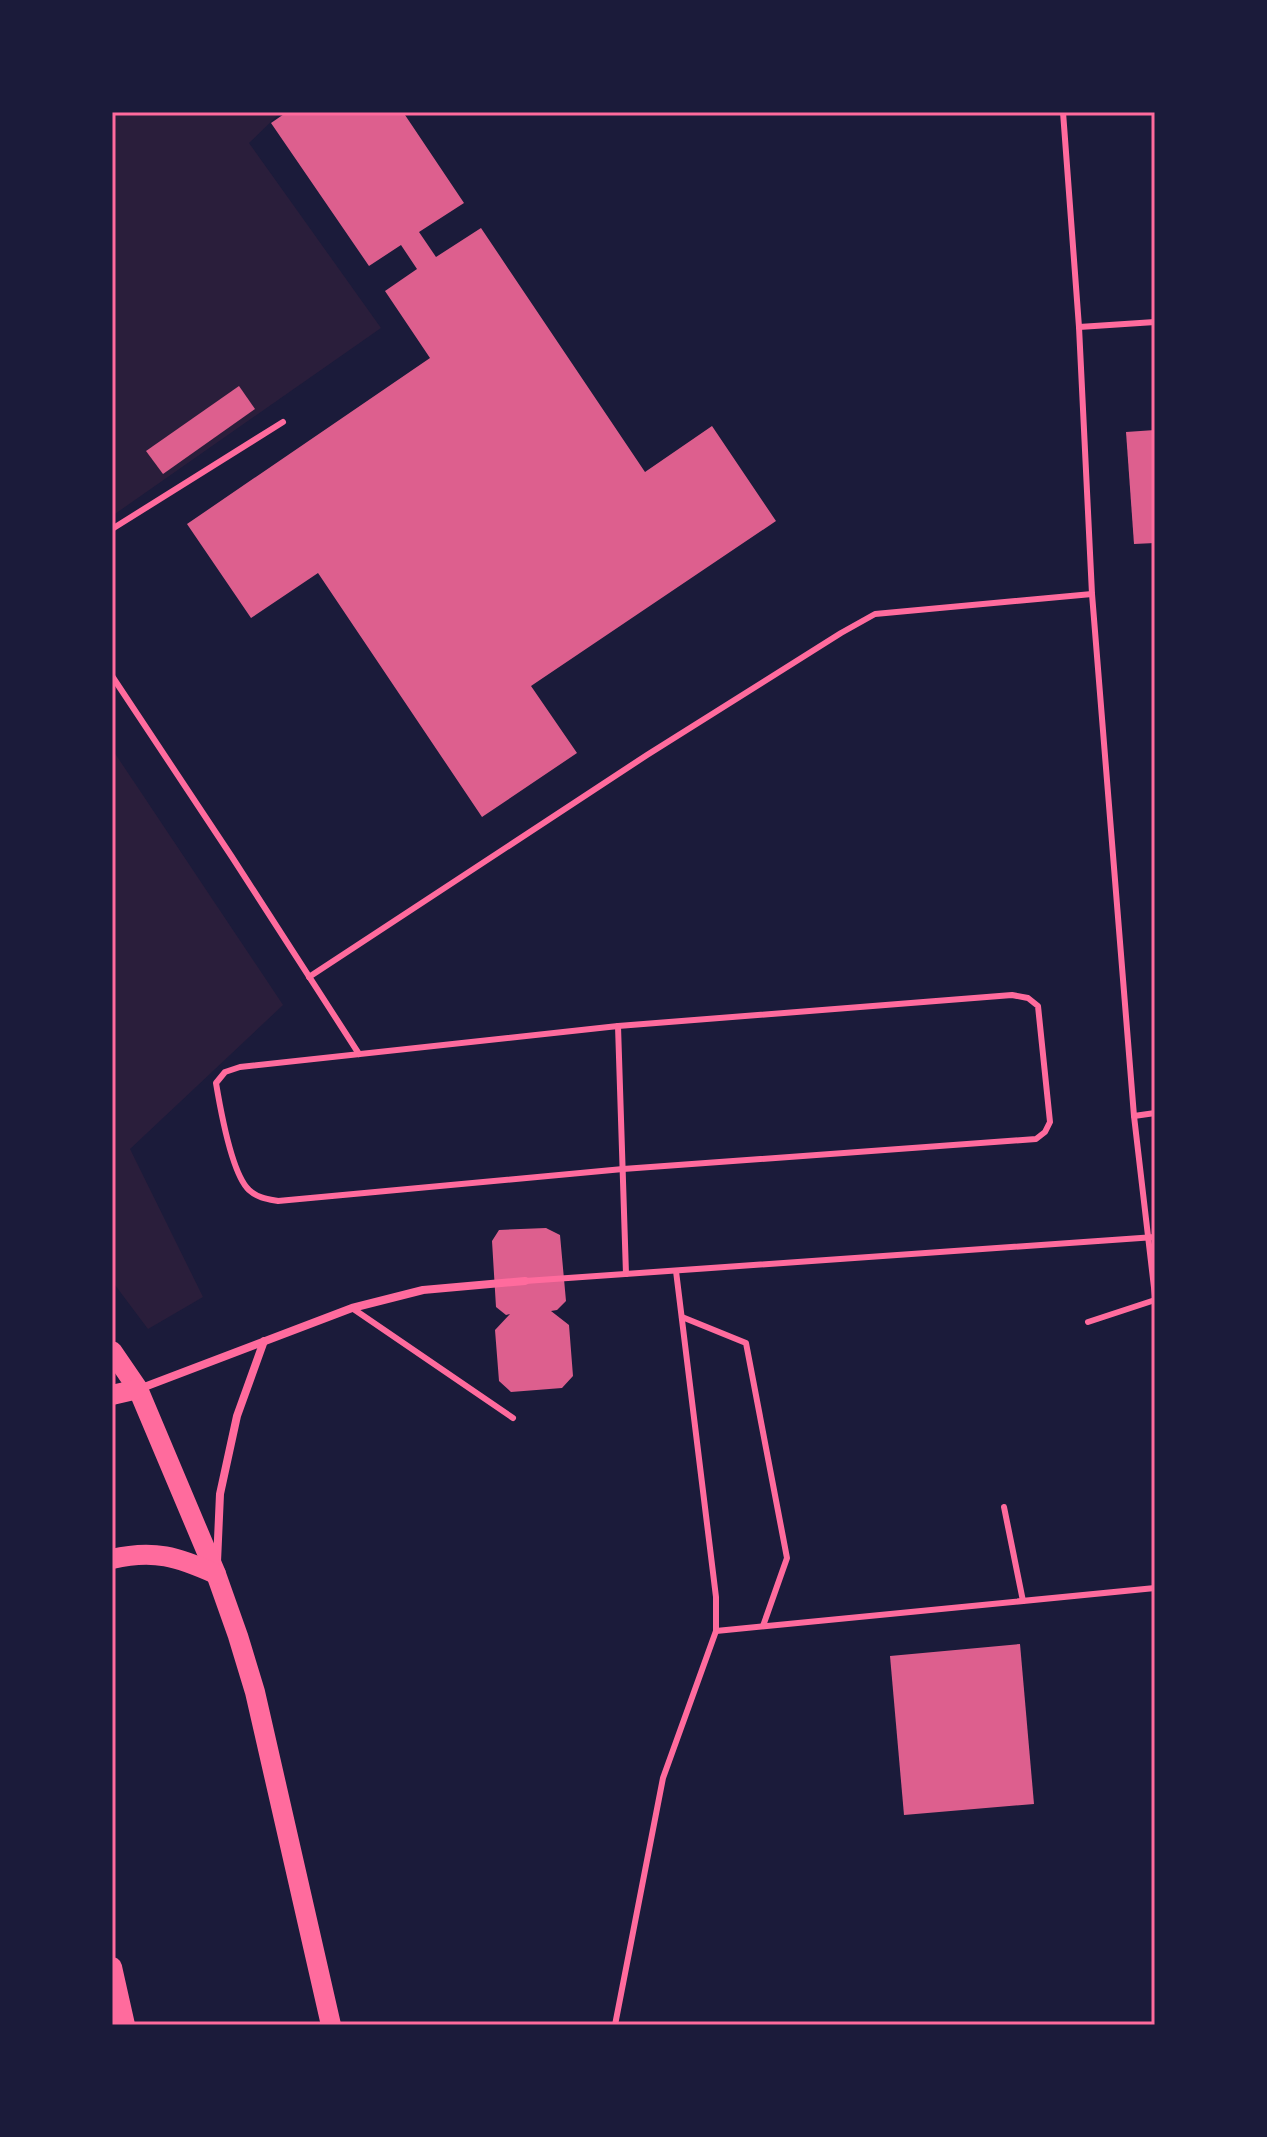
<svg xmlns="http://www.w3.org/2000/svg" width="1267" height="2137" viewBox="0 0 1267 2137" font-family="'DM Sans',sans-serif">
<rect width="100%" height="100%" fill="#1b1b3a"/>
<!-- green -->
<g fill="#2a1e3b">
<polygon points="112,112 281,112 249,143 381,328 112,516"/>
<polygon points="112,749 283,1005 130,1149 203,1297 148,1329 112,1281"/>
</g>
<!-- building -->
<g fill="#dd5f8e">
<polygon points="287,112 403,112 464,203 419,232 436,257 481,228 645,472 712,426 776,521 531,686 577,753 482,817 318,573 251,618 187,524 430,358 385,291 417,269 401,245 369,266 271,123"/>
<polygon points="239,386 255,409 163,474 146,451"/>
<polygon points="1155,430 1155,543 1134,544 1126,432"/>
<polygon points="546,1228 560,1235 566,1301 557,1310 551,1311 569,1325 573,1376 562,1388 511,1392 499,1381 495,1330 510,1314 506,1315 496,1307 492,1241 499,1230"/>
<polygon points="1020,1644 1034,1804 904,1815 890,1656"/>
</g>
<g fill="none" stroke-linecap="round" stroke-linejoin="round">
<!-- service -->
<g stroke="#ff6b9d" stroke-width="6">
<polyline points="1063,112 1079,327 1092,594 1134,1116 1155,1296"/>
<polyline points="1079,327 1155,322"/>
<polyline points="112,529 283,422"/>
<polyline points="112,676 232,857 359,1054"/>
<polyline points="309,977 647,755 841,633 875,614 1092,594"/>
<path d="M1012 995 1028 998 1038 1006 1050 1122 1045 1132 1036 1139 623 1169 278 1201C267 1199 258 1198 249 1190 232 1174 220 1107 216 1083L225 1072 240 1067 618 1026Z"/>
<polyline points="618,1026 626,1274"/>
<polyline points="1134,1116 1155,1113"/>
<polyline points="525,1281 1155,1237"/>
<polyline points="352,1308 513,1418"/>
<polyline points="682,1317 746,1343 787,1558 763,1626"/>
<polyline points="1088,1322 1155,1300"/>
<polyline points="1004,1507 1023,1601"/>
<polyline points="716,1631 1155,1588"/>
<polyline points="615,2025 663,1778 716,1631 716,1597 676,1271"/>
</g>
<!-- minor -->
<g stroke="#ff6b9d" stroke-width="8">
<polyline points="139,1389 352,1308 423,1290 525,1281"/>
<polyline points="217,1562 220,1494 237,1416 264,1341"/>
</g>
<!-- primary -->
<g stroke="#ff6b9d" stroke-width="20">
<polyline points="112,1351 138,1389 216,1574 238,1636 255,1692 331,2025"/>
<polyline points="112,1395 138,1389"/>
<path d="M112 1559C154 1549 178 1557 216 1574"/>
<polyline points="112,1967 125,2025"/>
</g>
</g>
<!-- border -->
<rect width="1267" height="2137" fill="none" stroke="#1b1b3a" stroke-width="228"/>
<rect x="114" y="114" width="1039" height="1909" fill="none" stroke="#ff6b9d" stroke-width="3"/>
</svg>
